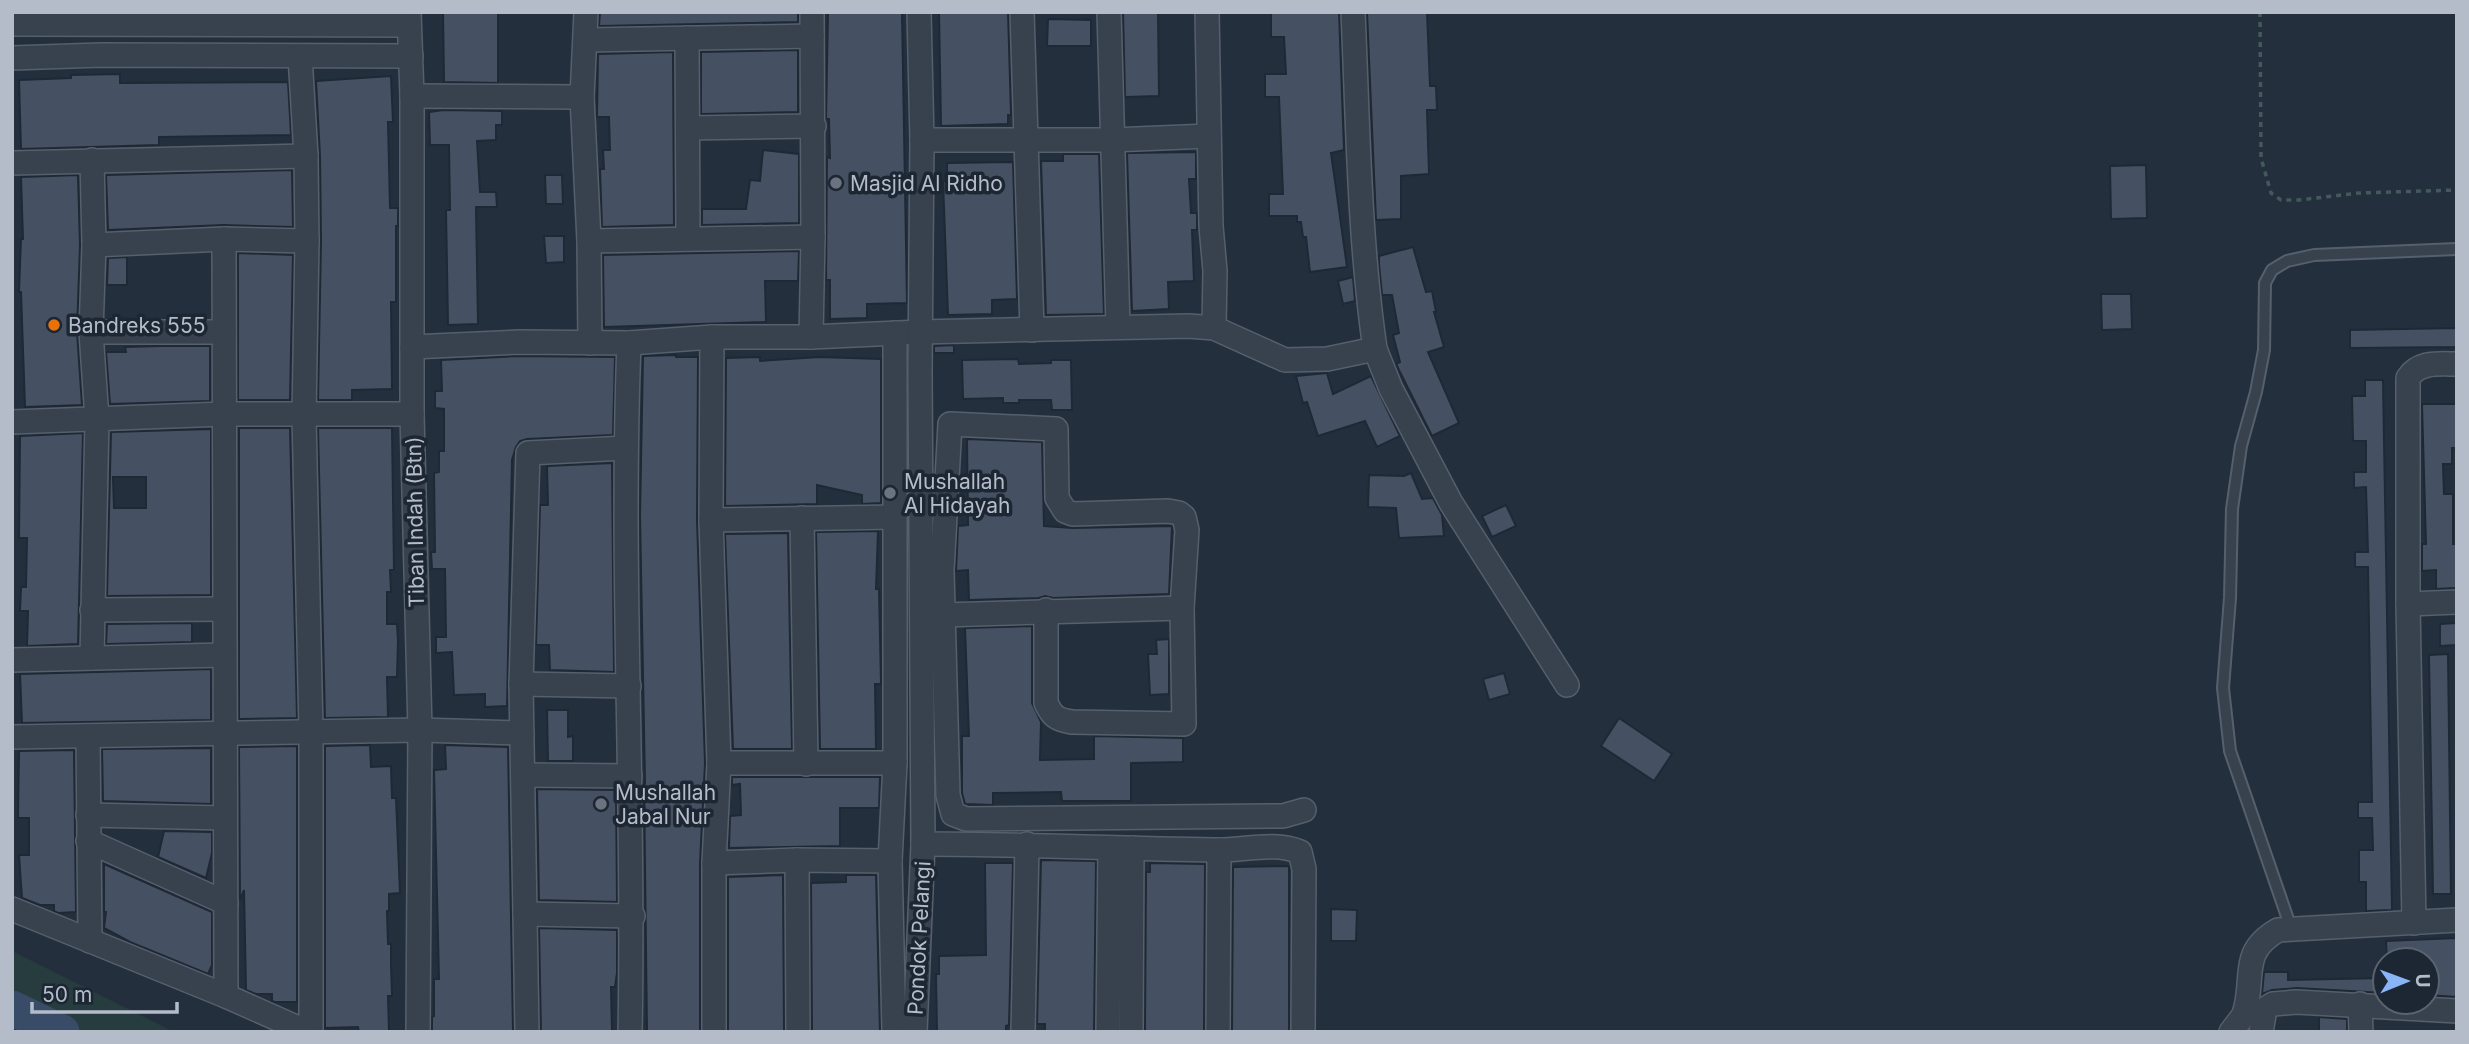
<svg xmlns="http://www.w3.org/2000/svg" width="2469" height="1044" viewBox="0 0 2469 1044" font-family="Inter,sans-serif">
<rect width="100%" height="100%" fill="#242f3e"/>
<!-- green -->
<polygon fill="#263c3f" points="12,951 174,1032 12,1032"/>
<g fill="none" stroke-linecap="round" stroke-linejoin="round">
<!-- river -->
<polyline stroke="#394c67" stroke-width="35" points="12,1008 62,1032"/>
</g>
<!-- building -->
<g fill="#455162" stroke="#1f2835" stroke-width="2" fill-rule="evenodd">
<polygon points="443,12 498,12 498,83 444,82"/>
<polygon points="600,12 798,12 798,22 599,26"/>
<polygon points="828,12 902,12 907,303 867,304 867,318 830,319 830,280 826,280 827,157 830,158 829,119 826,119"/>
<polygon points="939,12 1008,12 1011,115 1008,115 1008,124 941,126"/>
<polygon points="1123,12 1158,12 1159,96 1125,97"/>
<polygon points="1271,12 1339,12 1344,150 1331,153 1347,267 1310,272 1306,237 1303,237 1301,222 1297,222 1297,216 1269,216 1269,194 1283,194 1279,97 1265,97 1265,74 1286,74 1284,37 1271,37"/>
<polygon points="1367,12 1427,12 1430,86 1436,86 1437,110 1427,110 1429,174 1401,176 1401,219 1376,220"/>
<polygon points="1048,19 1091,20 1091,46 1047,46"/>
<polygon points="798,50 798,112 701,114 701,52"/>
<polygon points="673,52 674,225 602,227 600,169 604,169 603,150 610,150 609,117 597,117 598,54"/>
<polygon points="120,74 120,83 288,82 291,135 159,137 159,145 21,149 19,80 71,78 71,75"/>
<polygon points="391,76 393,122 388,122 390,208 398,208 398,226 396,226 396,302 391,302 392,389 352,390 352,400 318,400 321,241 320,156 316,81"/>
<polygon points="444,110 502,111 502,125 496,125 496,140 477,141 480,192 496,192 497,207 476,207 478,324 448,325 446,210 450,210 449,145 430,145 429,112"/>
<polygon points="763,150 799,154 799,223 702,225 702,209 746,209 750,180 760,181"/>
<polygon points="1196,152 1196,179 1189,179 1191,213 1197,213 1197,230 1192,230 1194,281 1168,282 1169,309 1132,311 1127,153"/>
<polygon points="1063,154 1099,154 1104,314 1046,315 1041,161 1063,161"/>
<polygon points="1013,162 1017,299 992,300 992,314 948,315 943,181 947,181 947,163"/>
<polygon points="2146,165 2147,218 2111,219 2110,166"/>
<polygon points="292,170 293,227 223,225 108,230 106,175"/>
<polygon points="78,175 80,245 77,332 82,405 25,407 21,292 19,292 21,239 23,239 21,177"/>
<polygon points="545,175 562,175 563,204 546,204"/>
<polygon points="544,236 564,236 564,262 546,263"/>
<polygon points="1413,247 1426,292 1432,291 1436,312 1434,312 1444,347 1428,352 1459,423 1432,436 1396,364 1400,362 1393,335 1399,333 1392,295 1382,295 1379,264 1379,256"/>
<polygon points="799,251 798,281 765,281 766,322 604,327 603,255"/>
<polygon points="238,253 293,255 290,400 238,400"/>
<polygon points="127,257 127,285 107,285 108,258"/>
<polygon points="1353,277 1355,301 1343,304 1338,281"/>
<polygon points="2101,294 2131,294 2132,329 2102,330"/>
<polygon points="2457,328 2457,347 2350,348 2350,330"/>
<polygon points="954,345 954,353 934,353 934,346"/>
<polygon points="160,346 210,346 210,401 110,404 106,352 126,352 125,347"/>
<polygon points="676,355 676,357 698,357 697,520 705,763 700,863 700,1032 647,1032 644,783 645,783 640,515 643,356"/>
<polygon points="519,356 615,357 613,435 527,439 520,441 516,447 512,460 507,706 485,707 485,694 454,695 452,652 436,653 436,637 446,637 445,569 432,569 431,552 435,552 434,473 439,472 439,451 444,451 444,409 435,408 435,391 442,391 441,360"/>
<polygon points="760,357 760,361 819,357 881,359 881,503 862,504 862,495 817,485 817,504 725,506 726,358"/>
<polygon points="1018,359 1019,364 1051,363 1051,360 1071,360 1072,410 1052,410 1051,400 1019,400 1019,403 1003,403 1003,398 963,399 962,360"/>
<polygon points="1327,373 1333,394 1371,376 1400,436 1377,447 1365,421 1318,436 1307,402 1303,403 1296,376"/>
<polygon points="2365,380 2383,380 2392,910 2366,911 2366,882 2359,882 2359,850 2373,850 2372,818 2358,818 2358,802 2372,802 2368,567 2355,567 2355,552 2368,552 2366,487 2354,488 2354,472 2366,472 2366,441 2353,441 2352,396 2365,396"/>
<polygon points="2422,404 2457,404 2457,448 2452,448 2452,464 2443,464 2444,494 2453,494 2453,544 2457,544 2457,588 2436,589 2436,570 2422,571 2422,544 2426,544"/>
<polygon points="239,428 290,428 297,718 239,719"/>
<polygon points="318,428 392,428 394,570 390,570 391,592 387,592 387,624 397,624 398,641 397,677 387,677 388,717 325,718"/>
<path d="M211 429V595L107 596 111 432ZM113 477H146V508H114Z"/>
<polygon points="83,433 78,644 27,646 28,611 20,611 21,587 26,587 27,538 19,538 20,436"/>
<polygon points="967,439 1042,442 1044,526 1073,528 1172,526 1169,594 1053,598 1045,596 1039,598 969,600 968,570 956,571 958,526 968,525"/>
<polygon points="612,463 614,672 550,670 549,645 536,645 540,505 548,505 547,466"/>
<polygon points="1411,473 1422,499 1433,498 1442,515 1444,536 1399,538 1396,508 1368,507 1369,475 1404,476"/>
<polygon points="1506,505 1516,526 1492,537 1482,516"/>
<polygon points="878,531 876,589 879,589 881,684 875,684 876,749 820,749 816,532"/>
<polygon points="788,533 792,749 733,749 725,534"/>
<polygon points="192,623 192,642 106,644 107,624"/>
<polygon points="2457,623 2457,645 2440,646 2440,624"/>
<polygon points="1032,626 1032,703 1041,722 1040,760 1094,759 1094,736 1183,738 1183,762 1131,763 1131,801 1062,801 1061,792 993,793 993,805 965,804 962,793 962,736 969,736 965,628"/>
<polygon points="1169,639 1169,694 1150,695 1148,654 1157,654 1156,640"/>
<polygon points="2448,654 2451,894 2433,894 2429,655"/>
<polygon points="211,669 211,720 22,723 20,674"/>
<polygon points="1504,673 1510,694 1489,700 1483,679"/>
<polygon points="547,710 568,710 568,737 573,736 573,761 548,761"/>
<polygon points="1619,718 1672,754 1654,781 1601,746"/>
<polygon points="370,745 371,767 391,766 392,798 396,798 400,893 389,894 389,911 387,911 388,944 391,944 391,963 392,996 388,996 389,1032 359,1032 358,1027 325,1028 325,746"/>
<polygon points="445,745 508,747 513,1032 432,1032 432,1017 434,1016 434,979 439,979 434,770 446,769"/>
<polygon points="297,746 297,1002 275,1002 272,1001 272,994 256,994 246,990 244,890 240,900 239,747"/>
<polygon points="211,748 211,804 103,801 102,749"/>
<polygon points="74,750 76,912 58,913 54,911 54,905 40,905 22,898 19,855 29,855 29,818 18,818 19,751"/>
<polygon points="732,777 880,777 879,808 840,808 840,846 729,848 730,816 741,815 740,784 732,785"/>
<polygon points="537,789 616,790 617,902 539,900"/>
<polygon points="164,831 212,832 212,853 206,878 158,857"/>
<polygon points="1041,860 1096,861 1094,1032 1045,1032 1045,1024 1037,1024"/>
<polygon points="985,863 1013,863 1009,1025 1006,1026 1006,1032 937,1032 936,974 939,974 939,956 986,955"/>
<polygon points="1150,863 1205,864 1204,1032 1145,1032 1146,872 1150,872"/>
<polygon points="104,864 212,912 212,965 208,974 130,942 104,928 106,912 104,912"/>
<polygon points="1289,866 1289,1032 1232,1032 1233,867"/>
<polygon points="783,875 784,1032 728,1032 728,877"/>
<polygon points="846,875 876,875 880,1032 812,1032 811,883 846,882"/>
<polygon points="1331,909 1357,910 1356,941 1331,941"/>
<polygon points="539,928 617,930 617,973 615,987 611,987 612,1032 541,1032"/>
<polygon points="2457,938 2457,997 2427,995 2427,958 2387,960 2386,941"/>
<polygon points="2264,972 2288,972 2288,980 2385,978 2385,993 2297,988 2272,990 2262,994"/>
<polygon points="2319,1017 2347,1019 2347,1032 2319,1032"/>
</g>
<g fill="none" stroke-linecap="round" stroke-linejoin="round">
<defs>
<polyline id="service" points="2291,928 2230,751 2223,688 2230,598 2232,509 2241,446 2256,392 2264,350 2265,283 2272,270 2287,261 2314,255 2457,249"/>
<g id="minor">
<polyline points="409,12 412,96 412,414 420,730 418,1032"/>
<polyline points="586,12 582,97 589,241 590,343"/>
<polyline points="1022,12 1032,330"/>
<polyline points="1109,12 1118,327"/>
<polyline points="1207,12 1211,226 1215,271 1214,328"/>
<polyline points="12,24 409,25"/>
<polyline points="687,38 688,238"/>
<polyline points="586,40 812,36"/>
<polyline points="300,56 306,156 307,241 304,416 311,732 311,1032"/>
<polyline points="12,58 101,55 411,56"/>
<polyline points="412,96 582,97"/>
<polyline points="688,128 814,126"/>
<polyline points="922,140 1112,140 1209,136"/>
<polyline points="12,163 306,156"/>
<polyline points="224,239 226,996"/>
<polyline points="589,241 813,237"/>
<polyline points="94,245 224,239 307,241"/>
<polyline points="91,332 224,332"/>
<polyline points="712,337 711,520 719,763 714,863 714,1032"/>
<polyline points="811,337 813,237 812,12"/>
<path d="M629 343C620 573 635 802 630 1032"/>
<path d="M412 347 519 342 629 343 712 337H811L920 332 1189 326 1214 328 1285 360 1327 359 1375 349C1359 238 1358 124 1353 12"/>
<polyline points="1375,349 1391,389 1451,503 1567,685"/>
<polyline points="12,422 224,414 412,414"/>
<polyline points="802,518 806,764"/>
<polyline points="711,520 894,517"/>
<polyline points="2408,604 2457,602"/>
<polyline points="92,610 224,609"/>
<path d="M1046 610V703C1052 716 1057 720 1072 722L1184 724 1182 608 1187 530 1184 517 1179 513 1168 511 1073 514 1065 511 1057 498 1056 429 950 424 942 571 948 795 953 814 966 819 1283 816 1304 810"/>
<polyline points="943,615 1182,608"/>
<polyline points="92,658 97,419 91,332 94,245 92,160"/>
<polyline points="12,660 224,655"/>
<polyline points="521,684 629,686"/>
<polyline points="88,736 90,941"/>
<polyline points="12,737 420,730 522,733"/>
<polyline points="719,763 895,763"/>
<polyline points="523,775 630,776"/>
<polyline points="88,815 225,818"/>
<polyline points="88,841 226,903"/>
<path d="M923 844C1021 844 1117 849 1214 850 1241 851 1275 841 1300 852L1304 869 1303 1032"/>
<polyline points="797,860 798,1032"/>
<polyline points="714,863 797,860 890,861"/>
<polyline points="12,909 226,996 307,1032"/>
<polyline points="525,914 633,916"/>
<path d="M2414 923 2408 604V378C2419 361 2439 364 2457 364"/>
<polyline points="2360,1004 2361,1032"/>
<polyline points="527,1032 521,684 528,453 625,448"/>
<polyline points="894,1032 890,861 895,763 895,333"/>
<polyline points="915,1032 923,844 920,371 922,140 919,12"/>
<polyline points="1023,1032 1027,844"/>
<polyline points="1108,1032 1110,848"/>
<polyline points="1131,1032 1132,848"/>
<polyline points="1218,1032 1219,850"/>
<path d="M2231 1032C2235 1026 2241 1020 2244 1014 2256 978 2238 953 2278 930L2457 920"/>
<polyline points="2261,1032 2265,1009 2273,1004 2296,1002 2457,1011"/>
</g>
</defs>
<!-- service casing -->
<use href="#service" stroke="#565f6c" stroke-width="14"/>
<!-- minor casing -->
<use href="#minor" stroke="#565f6c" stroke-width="26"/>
<!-- path -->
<polyline stroke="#44595c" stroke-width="3.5" stroke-dasharray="5 5" stroke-linecap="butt" points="2260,12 2261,158 2271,193 2281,200 2299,200 2359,193 2457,190"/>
<!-- service -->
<use href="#service" stroke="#38414e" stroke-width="10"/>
<!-- minor -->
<use href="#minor" stroke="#38414e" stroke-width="23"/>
</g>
<!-- markers -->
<g fill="#6b7280" stroke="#1d2633" stroke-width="2.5">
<circle cx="836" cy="183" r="7"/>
<circle cx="890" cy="493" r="7"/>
<circle cx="601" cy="804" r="7"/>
</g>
<circle fill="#e8710a" stroke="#1d2633" stroke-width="2.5" cx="54" cy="325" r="7"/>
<g text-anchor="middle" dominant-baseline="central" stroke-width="7" stroke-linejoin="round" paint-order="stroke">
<!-- poi labels -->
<g font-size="21" fill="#b4bcc9" stroke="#1d2633" text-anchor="start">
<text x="850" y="183">Masjid Al Ridho</text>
<text x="68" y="325">Bandreks 555</text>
<text x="904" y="481">Mushallah<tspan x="904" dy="24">Al Hidayah</tspan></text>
<text x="615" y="792">Mushallah<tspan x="615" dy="24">Jabal Nur</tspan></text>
</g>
<!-- street labels -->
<g font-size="21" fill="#b4bcc9" stroke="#1d2633">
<text transform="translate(415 522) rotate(-91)">Tiban Indah (Btn)</text>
<text transform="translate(919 938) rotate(-87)">Pondok Pelangi</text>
</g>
</g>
<!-- border -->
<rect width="2469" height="1044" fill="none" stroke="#b4bcc9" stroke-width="28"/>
<!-- north arrow -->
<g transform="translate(2406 981) rotate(89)"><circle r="33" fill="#1d2633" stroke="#59626f" stroke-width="2"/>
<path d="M0-5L12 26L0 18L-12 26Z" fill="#8ab4f8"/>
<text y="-10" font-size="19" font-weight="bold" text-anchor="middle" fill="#b4bcc9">U</text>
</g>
<!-- scale -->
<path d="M32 1002v10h145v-10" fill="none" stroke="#b4bcc9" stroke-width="3.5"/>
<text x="42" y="1002" font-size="21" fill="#b4bcc9" stroke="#1d2633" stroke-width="5" paint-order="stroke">50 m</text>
</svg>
